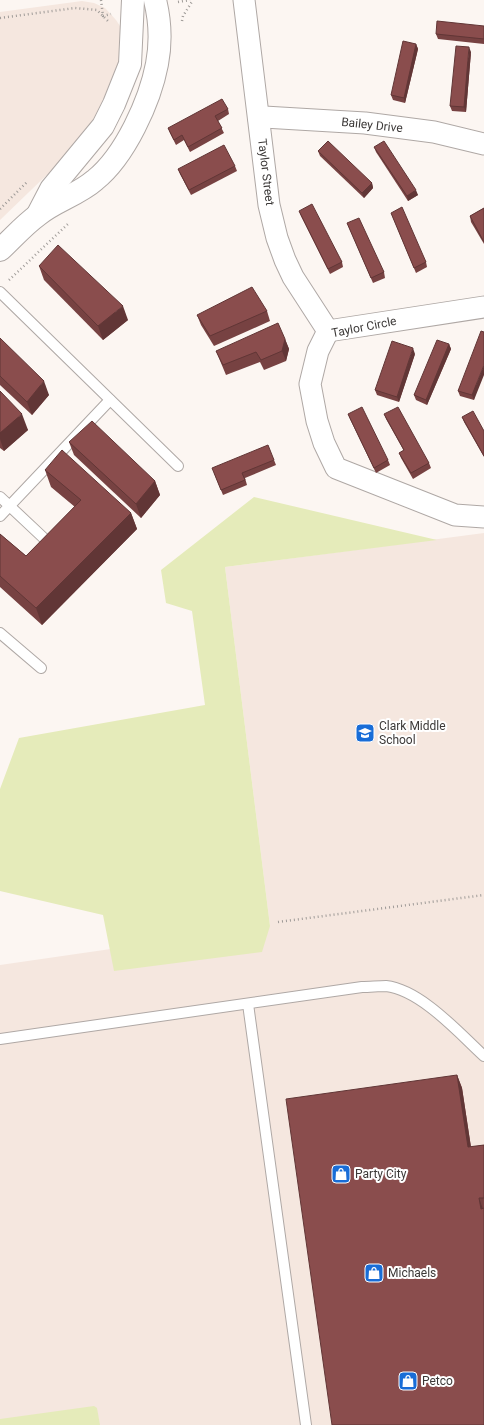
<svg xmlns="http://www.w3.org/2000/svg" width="484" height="1425" viewBox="0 0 484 1425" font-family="Roboto,sans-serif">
<rect width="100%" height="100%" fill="#fcf6f2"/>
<!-- built -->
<g fill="#f5e7df">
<polygon points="82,1 94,3 105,8 116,20 122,29 121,61 95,124 58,164 0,220 0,12"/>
<polygon points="484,533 484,1425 0,1425 0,965 270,926 225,567"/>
</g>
<!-- green -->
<g fill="#e5ebba">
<polygon points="254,497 437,540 225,567 270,926 262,952 114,971 103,915 0,891 0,789 19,738 205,705 192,611 166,603 161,570"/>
<polygon points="94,1406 97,1408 100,1425 0,1425 0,1419"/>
</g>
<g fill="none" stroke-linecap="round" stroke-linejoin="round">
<defs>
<g id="service">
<polyline points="0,292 178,466"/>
<polyline points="0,497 50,544"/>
<polyline points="0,516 110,400"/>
<polyline points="0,633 41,668"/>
<polyline points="248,1004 306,1425"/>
<path d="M0 1039 362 987C370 987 378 986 386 986 421 990 459 1033 484 1056"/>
</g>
<g id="minor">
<polyline points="244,0 269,205 277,238 285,260 293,277 328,331"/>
<polyline points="259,119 264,117 365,123 434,132 484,144"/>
<polyline points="328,331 318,351 310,384 317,421 324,443 336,468 455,515 484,517"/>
<polyline points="328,331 484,307"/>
</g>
<g id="tertiary">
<polyline points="38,214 51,189 103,126 114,104 130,64 133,0"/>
<path d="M0 250C12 239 24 225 38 215 55 201 78 195 95 180 125 156 150 101 157 64 161 43 160 20 155 0"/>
</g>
</defs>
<!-- service casing -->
<use href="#service" stroke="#afa8a5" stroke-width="12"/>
<!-- minor casing -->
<use href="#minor" stroke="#afa8a5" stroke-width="23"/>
<!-- tertiary casing -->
<use href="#tertiary" stroke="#afa8a5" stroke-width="24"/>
<!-- path -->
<g stroke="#9f9b98" stroke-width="2.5" stroke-dasharray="1 3" stroke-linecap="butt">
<polyline points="101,0 103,16 111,14"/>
<polyline points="178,2 190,0"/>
<polyline points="0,18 75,8 97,10 109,22"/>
<polyline points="182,21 183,16 193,0"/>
<polyline points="0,209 28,181"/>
<polyline points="9,280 68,224"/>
<polyline points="278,922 484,895"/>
</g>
<!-- service -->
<use href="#service" stroke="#fff" stroke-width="10"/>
<!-- minor -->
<use href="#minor" stroke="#fff" stroke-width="21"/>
<!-- tertiary -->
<use href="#tertiary" stroke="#fff" stroke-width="22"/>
</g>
<!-- wall -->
<g fill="#774242">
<polygon points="484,26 484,44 438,39 436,34"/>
<polygon points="416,44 418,49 405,103 393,100 391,95"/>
<polygon points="471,52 466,112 452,111 450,106"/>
<polygon points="228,109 229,114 218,121 224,133 190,152 184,140 176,145 170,133 168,128"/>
<polygon points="374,147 418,195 408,201 376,152"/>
<polygon points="318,151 372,183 373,188 364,198 320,156"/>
<polygon points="235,166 237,171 191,195 180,174 178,169"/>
<polygon points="484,208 484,244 471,222 470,216"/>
<polygon points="299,211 342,262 343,267 330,274 301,216"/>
<polygon points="391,213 426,262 427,267 416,273"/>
<polygon points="347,223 384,272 385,278 373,283"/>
<polygon points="39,266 128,320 103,340 44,280"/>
<polygon points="267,311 270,321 214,346 201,325 197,315"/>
<polygon points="484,332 474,400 460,396 458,391"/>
<polygon points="0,338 49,395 32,415 0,385"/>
<polygon points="285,339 289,349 286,361 264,370 260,362 226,375 216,351"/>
<polygon points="449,344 451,349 427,405 416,400 414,395"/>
<polygon points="415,354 399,402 377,395 375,390"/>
<polygon points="0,391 28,430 4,451 0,448"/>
<polygon points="348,414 388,460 390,465 376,473 350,419"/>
<polygon points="384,414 429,463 431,468 413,479 401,458 399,453 404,451 386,419"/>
<polygon points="462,417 484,431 484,457 464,422"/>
<polygon points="69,442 155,481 160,495 141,518 74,455"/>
<polygon points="274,460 276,465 245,478 247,485 223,495 214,473"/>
<polygon points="45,470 131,513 137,529 42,625 0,587 0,534 26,556 75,507 51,487"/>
<polygon points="457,1075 462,1088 471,1147 484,1145 484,1425"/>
</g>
<!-- shaded-wall -->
<g fill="#613636">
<polygon points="416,44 418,49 405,103 404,98"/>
<polygon points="469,47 471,52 466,112 464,107"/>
<polygon points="372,183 373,188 364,198 362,193"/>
<polygon points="416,190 418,195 408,201 407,196"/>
<polygon points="123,306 128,320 103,340 98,326"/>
<polygon points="285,339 289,349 286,361 282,351"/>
<polygon points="449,344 451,349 427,405 426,400"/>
<polygon points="413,348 415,354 399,402 397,397"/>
<polygon points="484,365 484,375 474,400 472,395"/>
<polygon points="44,381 49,395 32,415 27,402"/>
<polygon points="22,414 28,430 4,451 0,439 0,433"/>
<polygon points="155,481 160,495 141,518 136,504"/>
<polygon points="131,513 137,529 42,625 36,608"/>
<polygon points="457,1075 462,1088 473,1161 468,1147"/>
<polygon points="479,1198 484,1212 481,1209"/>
</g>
<!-- building -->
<g fill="#8a4d4d" stroke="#613636">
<polygon points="437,21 484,26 484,39 436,34"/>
<polygon points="403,41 416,44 404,98 391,95"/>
<polygon points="456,46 469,47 464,107 450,106"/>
<polygon points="222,99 228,109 215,116 222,128 188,147 182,135 174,140 168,128"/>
<polygon points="328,141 372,183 362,193 318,151"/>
<polygon points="384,141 416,190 407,196 374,147"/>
<polygon points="224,145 235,166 189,190 178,169"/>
<polygon points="312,204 342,262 328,269 299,211"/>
<polygon points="402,207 426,262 414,268 391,213"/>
<polygon points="484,208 484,242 470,216"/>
<polygon points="359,218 384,272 371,278 347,223"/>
<polygon points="58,245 123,306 98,326 39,266"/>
<polygon points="252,287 267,311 210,336 197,315"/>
<polygon points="278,323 285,339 282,351 261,360 256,352 223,365 216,351"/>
<polygon points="481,331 484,332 484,365 472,395 458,391"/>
<polygon points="0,338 44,381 27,402 0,376"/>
<polygon points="437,340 449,344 426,400 414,395"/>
<polygon points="392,341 413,348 397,397 375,390"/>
<polygon points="0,391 22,414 0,433"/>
<polygon points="362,407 388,460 374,468 348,414"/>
<polygon points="398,407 429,463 411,473 399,453 404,450 384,414"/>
<polygon points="473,411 484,431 484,456 462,417"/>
<polygon points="92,421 155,481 136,504 69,442"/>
<polygon points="268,445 274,460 242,473 245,480 221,490 212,468"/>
<polygon points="62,450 131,513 36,608 0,576 0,534 26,556 81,500 45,470"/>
<polygon points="457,1075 468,1147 484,1145 484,1198 479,1198 481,1209 484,1208 484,1425 332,1425 286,1099"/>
</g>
<!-- icons -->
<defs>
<symbol id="school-square" viewBox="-11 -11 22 22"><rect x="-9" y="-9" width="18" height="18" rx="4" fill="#196dd7" stroke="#fff"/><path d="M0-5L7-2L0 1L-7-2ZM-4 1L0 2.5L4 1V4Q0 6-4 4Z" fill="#fff"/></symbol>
<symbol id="shop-square" viewBox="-11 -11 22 22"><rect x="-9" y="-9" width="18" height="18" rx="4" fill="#196dd7" stroke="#fff"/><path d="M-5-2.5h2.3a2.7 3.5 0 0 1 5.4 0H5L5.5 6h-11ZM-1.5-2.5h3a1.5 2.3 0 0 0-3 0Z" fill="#fff"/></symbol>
</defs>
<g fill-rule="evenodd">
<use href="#school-square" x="354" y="722" width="22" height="22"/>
<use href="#shop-square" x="330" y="1163" width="22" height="22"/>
<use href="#shop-square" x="363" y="1262" width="22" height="22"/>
<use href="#shop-square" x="397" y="1370" width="22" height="22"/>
</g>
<g text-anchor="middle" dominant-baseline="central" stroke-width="4" stroke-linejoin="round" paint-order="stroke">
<!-- street labels -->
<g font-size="12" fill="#3c3938" stroke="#fff">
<text transform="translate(372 125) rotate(6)">Bailey Drive</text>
<text transform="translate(266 172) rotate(83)">Taylor Street</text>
<text transform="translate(364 327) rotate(-11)">Taylor Circle</text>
</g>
<!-- poi labels -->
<g font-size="12" fill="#3c3938" stroke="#fff" text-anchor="start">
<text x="379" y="726">Clark Middle<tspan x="379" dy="14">School</tspan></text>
<text x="355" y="1174">Party City</text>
<text x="388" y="1273">Michaels</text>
<text x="422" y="1381">Petco</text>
</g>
</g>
</svg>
